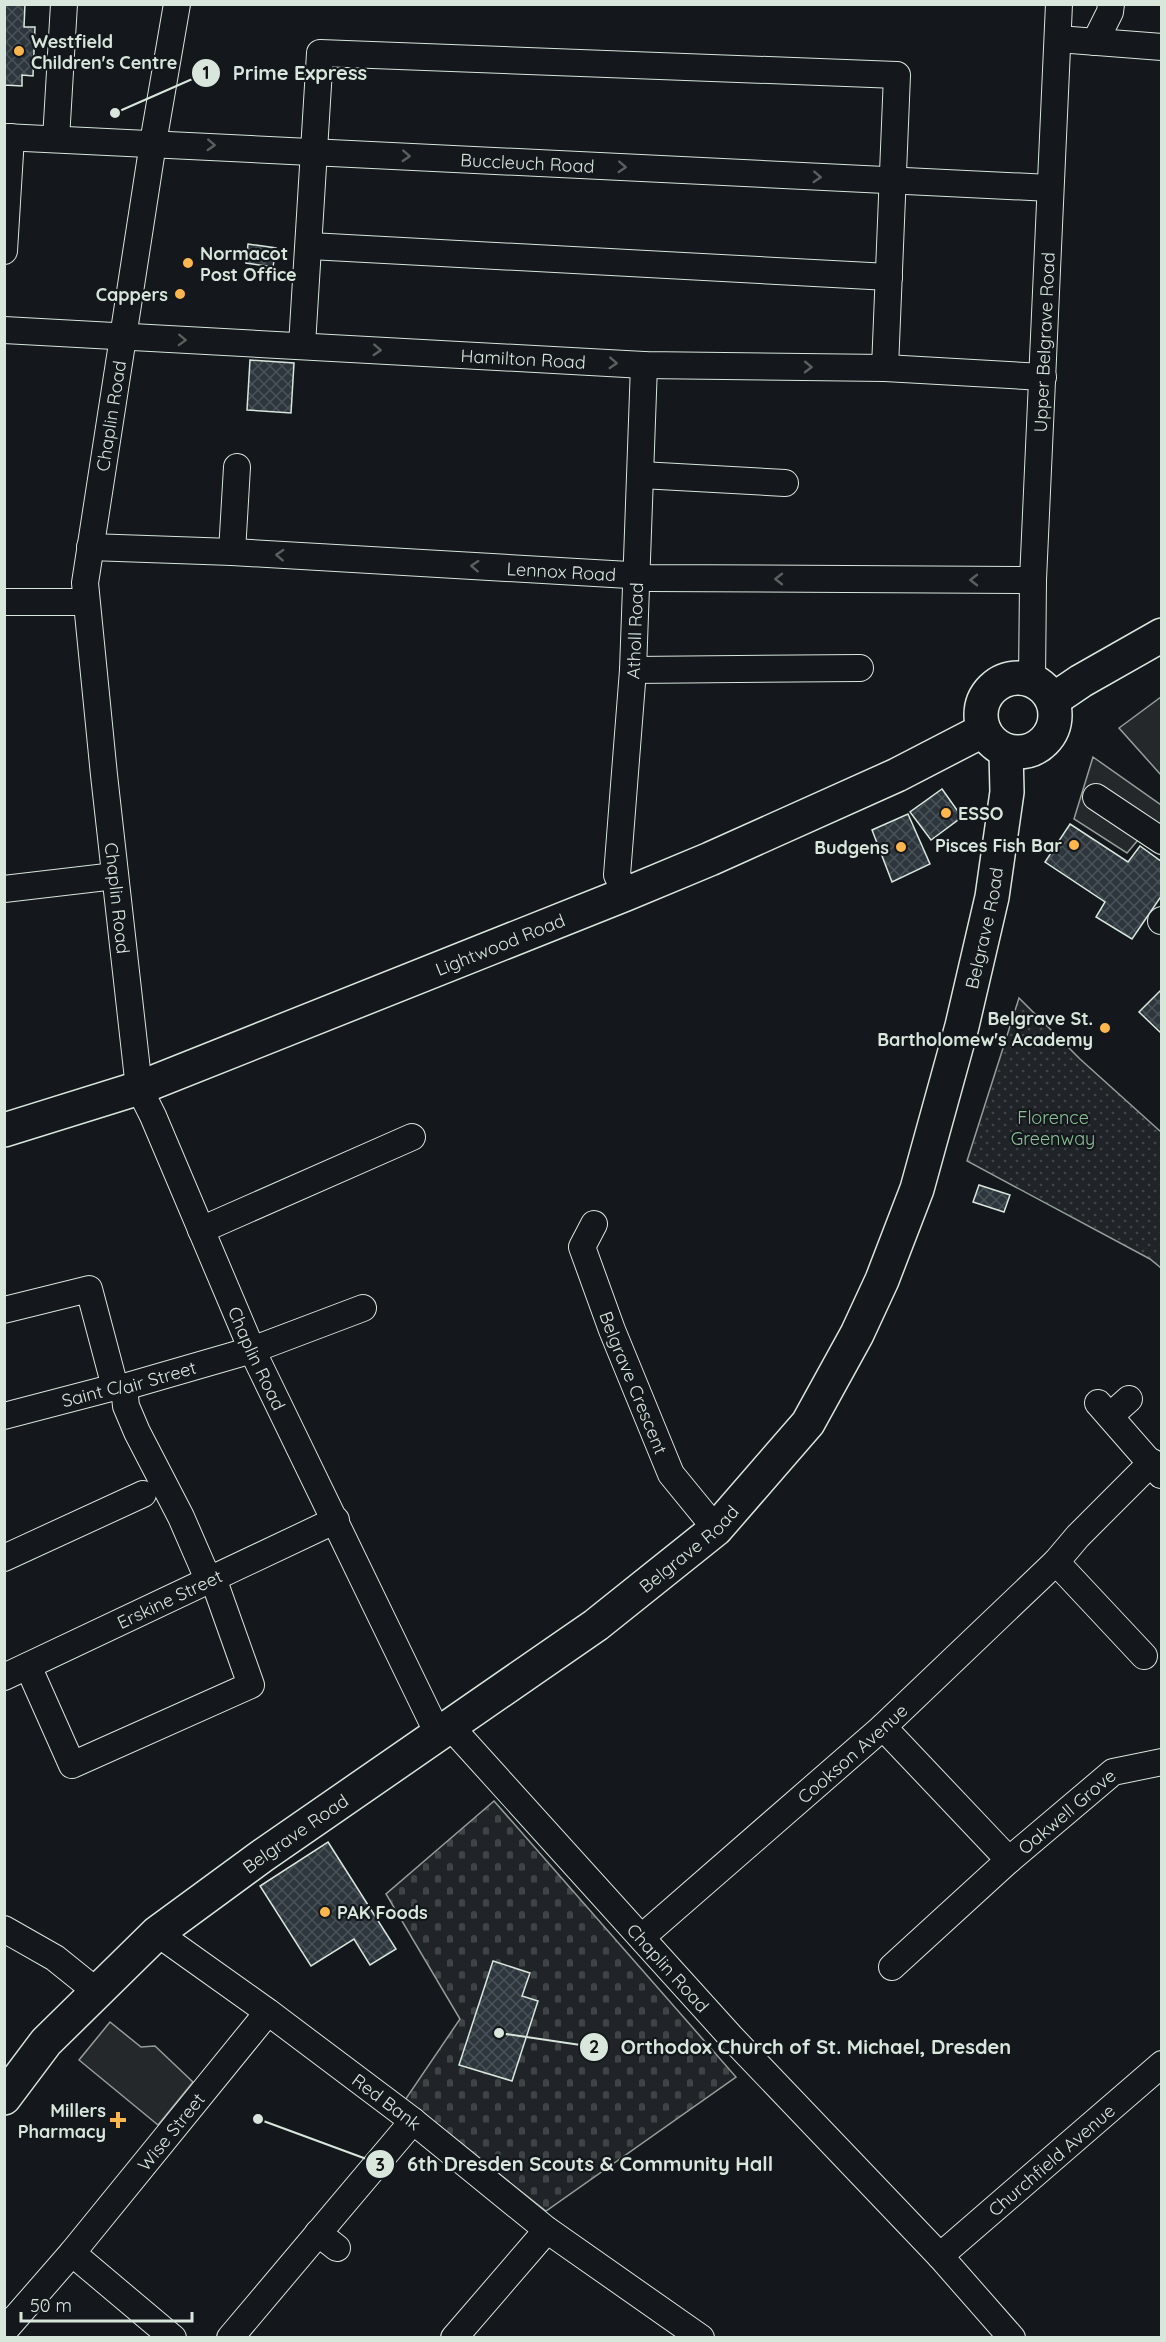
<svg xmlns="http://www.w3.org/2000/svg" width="1166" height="2342" viewBox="0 0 1166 2342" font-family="Quicksand,sans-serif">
<defs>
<pattern id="cemetery-stones" width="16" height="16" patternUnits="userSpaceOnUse" patternTransform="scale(1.5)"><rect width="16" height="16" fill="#202428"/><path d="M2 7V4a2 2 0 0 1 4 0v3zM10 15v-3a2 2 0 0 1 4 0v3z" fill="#404447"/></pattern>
<pattern id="park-dots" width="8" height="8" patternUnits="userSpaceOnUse" patternTransform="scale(1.5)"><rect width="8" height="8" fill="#202428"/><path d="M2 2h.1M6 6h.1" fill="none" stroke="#404447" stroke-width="1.8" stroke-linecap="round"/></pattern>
<pattern id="building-cross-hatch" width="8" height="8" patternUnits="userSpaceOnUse" patternTransform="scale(1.5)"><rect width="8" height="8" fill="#2c363c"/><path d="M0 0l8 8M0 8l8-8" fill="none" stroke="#4a5358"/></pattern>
</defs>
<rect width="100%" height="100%" fill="#14181c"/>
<!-- cemetery -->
<polygon fill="url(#cemetery-stones)" stroke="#939e99" stroke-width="1.5" points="494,1801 736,2077 546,2211 405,2100 460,2019 386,1894"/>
<!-- park -->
<polygon fill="url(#park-dots)" stroke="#939e99" stroke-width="1.5" points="1019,998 1080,1059 1161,1132 1161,1268 1150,1259 967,1161"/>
<!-- parking -->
<g fill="#24282b" stroke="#939e99" stroke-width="1.5">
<polygon points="1161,697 1161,775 1119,728"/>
<polygon points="1093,757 1161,805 1161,855 1138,840 1127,853 1074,819"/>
<polygon points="110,2022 141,2047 155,2046 193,2082 158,2125 79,2060"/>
</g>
<!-- building -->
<g fill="url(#building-cross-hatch)" stroke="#d8e6dc" stroke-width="1.5">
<polygon points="4,4 25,4 24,27 35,27 33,76 22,75 22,86 4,85"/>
<polygon points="248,244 276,248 273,267 246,263"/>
<polygon points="250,360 294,363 291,413 247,410"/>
<polygon points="942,789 962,817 931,840 910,812"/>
<polygon points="908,814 930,864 892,882 872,830"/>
<polygon points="1070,824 1128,862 1140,846 1162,862 1162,895 1132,939 1096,917 1105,902 1045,862"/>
<polygon points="1162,989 1162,1034 1139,1012"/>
<polygon points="979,1185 1010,1195 1004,1212 973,1202"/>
<polygon points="328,1842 396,1949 370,1965 354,1939 311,1966 260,1886"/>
<polygon points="493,1961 530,1973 522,1996 538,2001 512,2081 459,2065"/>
</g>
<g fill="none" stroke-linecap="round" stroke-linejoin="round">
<defs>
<g id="minor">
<path id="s1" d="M177 4 153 143 85 583 104 775 139 1088 153 1116 252 1350 438 1734"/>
<polyline points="1058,39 1162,47"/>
<polyline points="1095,42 1110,12 1111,4"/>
<path id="s2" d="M4 137 1050 188"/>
<polyline points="56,139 64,4"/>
<polyline points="310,246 889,277"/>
<polyline points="4,251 11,137"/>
<path id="s3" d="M4 330 644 365 885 368 1043 377"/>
<polyline points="302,345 320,53 897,75 885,368"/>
<polyline points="641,475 785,483"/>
<path id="s4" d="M90 547 232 552 629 575 649 578 1033 580"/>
<polyline points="232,552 237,467"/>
<polyline points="4,602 86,602"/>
<polyline points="633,670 860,668"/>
<path id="s5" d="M1032 680 1033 580 1059 4"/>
<polyline points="1096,797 1162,841"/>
<polyline points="4,889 115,876"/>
<path id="s6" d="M626 894 617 875 633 670 644 365"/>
<polyline points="1161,921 1162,920"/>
<path id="s7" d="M594 1224 582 1247 612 1330 671 1474 716 1529"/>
<polyline points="201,1230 412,1137"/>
<polyline points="4,1310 89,1289 115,1387"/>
<polyline points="1098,1403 1161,1475"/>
<path id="s8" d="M4 1416 115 1387H124L252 1350 363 1308"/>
<polyline points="1110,1416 1129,1399"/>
<polyline points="4,1558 143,1494"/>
<polyline points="1056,1562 1144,1656"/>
<polyline points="28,1666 72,1765 251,1685 213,1578 204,1570 181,1517 137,1432 126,1406 124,1387"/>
<path id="s9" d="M4 1677 336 1520"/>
<path id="s10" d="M449 1725 731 2037 940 2256 1012 2338"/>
<polyline points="883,1727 1009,1860"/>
<polyline points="4,1929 55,1958 96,1991"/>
<path id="s11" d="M157 1933 268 2012 413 2121 547 2230 701 2338"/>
<path id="s12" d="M642 1937 883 1727 1056 1562 1078 1536 1152 1462"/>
<path id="s13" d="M892 1967 1009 1860 1113 1772 1162 1762"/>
<polyline points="318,2233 337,2248"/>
<polyline points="72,2253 173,2338"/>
<path id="s14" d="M940 2256 1162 2064"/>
<path id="s15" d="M4 2331 72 2253 268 2012"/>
<polyline points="230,2338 413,2121"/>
<polyline points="454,2338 547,2230"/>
</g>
<g id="major">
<circle cx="1018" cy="715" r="37"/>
<polyline points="1053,700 1081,681 1162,635"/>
<path id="s16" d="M4 1130 139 1088 626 894 710 859 897 775 984 730"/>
<path id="s17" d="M4 2098 46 2042 157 1933 262 1856 596 1625 716 1529 808 1423 857 1334 882 1280 917 1189 962 1026 992 897 1007 792 1006 751"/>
</g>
</defs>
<!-- minor casing -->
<use href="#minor" stroke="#d8e6dc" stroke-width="28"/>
<!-- major casing -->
<use href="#major" stroke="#d8e6dc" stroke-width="36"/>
<!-- minor -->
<use href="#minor" stroke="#14181c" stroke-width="26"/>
<!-- major -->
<use href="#major" stroke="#14181c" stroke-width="33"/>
</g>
<!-- one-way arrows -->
<defs><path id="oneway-chevron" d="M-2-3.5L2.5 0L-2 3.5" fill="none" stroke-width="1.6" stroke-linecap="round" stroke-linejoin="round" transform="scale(1.5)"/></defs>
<g stroke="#59605f">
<use href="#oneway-chevron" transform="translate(211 145) rotate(3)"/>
<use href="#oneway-chevron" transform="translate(406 156) rotate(3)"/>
<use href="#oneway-chevron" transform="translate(622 167) rotate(3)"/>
<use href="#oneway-chevron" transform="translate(817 177) rotate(3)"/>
<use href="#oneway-chevron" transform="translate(182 340) rotate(2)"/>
<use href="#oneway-chevron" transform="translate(377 350) rotate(3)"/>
<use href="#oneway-chevron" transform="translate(613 363) rotate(3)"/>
<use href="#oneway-chevron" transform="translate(808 367) rotate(1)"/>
<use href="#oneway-chevron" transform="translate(280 555) rotate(-177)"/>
<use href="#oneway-chevron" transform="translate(475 566) rotate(-177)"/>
<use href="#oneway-chevron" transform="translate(779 579) rotate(-180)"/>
<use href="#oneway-chevron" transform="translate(974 580) rotate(-180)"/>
</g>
<!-- markers -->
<g fill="#ffb74d" stroke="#14181c" stroke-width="2">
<circle cx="19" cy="51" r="6"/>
<circle cx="188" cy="263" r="6"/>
<circle cx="180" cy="294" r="6"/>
<circle cx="946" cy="813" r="6"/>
<circle cx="1074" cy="845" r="6"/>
<circle cx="901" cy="847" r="6"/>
<circle cx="1105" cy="1028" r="6"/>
<circle cx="325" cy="1912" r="6"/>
<path d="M115 2111h6v6h6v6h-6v6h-6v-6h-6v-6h6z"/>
</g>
<g text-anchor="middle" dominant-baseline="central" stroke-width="4.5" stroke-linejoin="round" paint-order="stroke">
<!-- poi labels -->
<g font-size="18" font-weight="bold" fill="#d8e6dc" stroke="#14181c" text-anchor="end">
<text x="31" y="41" text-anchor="start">Westfield<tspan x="31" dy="21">Children's Centre</tspan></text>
<text x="200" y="253" text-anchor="start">Normacot<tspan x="200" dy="21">Post Office</tspan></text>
<text x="168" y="294">Cappers</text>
<text x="958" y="813" text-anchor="start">ESSO</text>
<text x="1062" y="845">Pisces Fish Bar</text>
<text x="889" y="847">Budgens</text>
<text x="1093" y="1018">Belgrave St.<tspan x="1093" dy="21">Bartholomew's Academy</tspan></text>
<text x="337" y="1912" text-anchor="start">PAK Foods</text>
<text x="106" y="2110">Millers<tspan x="106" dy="21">Pharmacy</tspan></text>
</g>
<!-- street labels -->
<g font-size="18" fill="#d8e6dc" stroke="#14181c">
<text stroke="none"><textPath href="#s2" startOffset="524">Buccleuch Road</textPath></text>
<text stroke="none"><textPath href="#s5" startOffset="338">Upper Belgrave Road</textPath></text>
<text stroke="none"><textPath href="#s3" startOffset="520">Hamilton Road</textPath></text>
<text transform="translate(111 416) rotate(-81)">Chaplin Road</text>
<text stroke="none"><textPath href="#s4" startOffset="472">Lennox Road</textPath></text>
<text stroke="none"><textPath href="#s6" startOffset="266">Atholl Road</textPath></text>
<text stroke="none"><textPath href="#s1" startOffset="903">Chaplin Road</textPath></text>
<text stroke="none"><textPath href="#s17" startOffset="1584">Belgrave Road</textPath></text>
<text stroke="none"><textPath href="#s16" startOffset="530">Lightwood Road</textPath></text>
<text stroke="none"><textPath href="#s1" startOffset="1389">Chaplin Road</textPath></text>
<text stroke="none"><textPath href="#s7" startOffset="171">Belgrave Crescent</textPath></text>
<text stroke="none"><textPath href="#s8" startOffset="129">Saint Clair Street</textPath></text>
<text stroke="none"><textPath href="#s17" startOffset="882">Belgrave Road</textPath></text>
<text stroke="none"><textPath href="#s9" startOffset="183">Erskine Street</textPath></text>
<text stroke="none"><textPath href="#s12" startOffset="279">Cookson Avenue</textPath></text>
<text stroke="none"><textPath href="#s13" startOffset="234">Oakwell Grove</textPath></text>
<text stroke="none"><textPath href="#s17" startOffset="396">Belgrave Road</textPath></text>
<text stroke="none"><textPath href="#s10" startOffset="327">Chaplin Road</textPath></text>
<text stroke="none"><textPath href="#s11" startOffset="285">Red Bank</textPath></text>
<text stroke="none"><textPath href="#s15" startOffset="260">Wise Street</textPath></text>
<text stroke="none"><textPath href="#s14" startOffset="147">Churchfield Avenue</textPath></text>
</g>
<!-- park labels -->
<g font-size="18" fill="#8ac095" stroke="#14181c">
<text x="1053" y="1117">Florence<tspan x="1053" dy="21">Greenway</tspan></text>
</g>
</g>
<!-- callouts -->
<path fill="none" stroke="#d8e6dc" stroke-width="2" d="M115 113L206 73M499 2033L594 2047M258 2119L380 2164"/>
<g fill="#d8e6dc" stroke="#14181c" stroke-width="2">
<circle cx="115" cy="113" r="6"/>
<circle cx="499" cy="2033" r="6"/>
<circle cx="258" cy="2119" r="6"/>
<circle cx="206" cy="73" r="15"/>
<circle cx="594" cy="2047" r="15"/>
<circle cx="380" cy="2164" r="15"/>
</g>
<g font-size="18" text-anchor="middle" font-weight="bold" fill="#111">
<text x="206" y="79">1</text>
<text x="594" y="2053">2</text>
<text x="380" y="2171">3</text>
</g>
<g font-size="20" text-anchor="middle" font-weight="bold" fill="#d8e6dc" stroke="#14181c" stroke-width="4.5" stroke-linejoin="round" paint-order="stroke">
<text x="300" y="80">Prime Express</text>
<text x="816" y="2054">Orthodox Church of St. Michael, Dresden</text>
<text x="590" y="2171">6th Dresden Scouts &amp; Community Hall</text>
</g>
<!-- border -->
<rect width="1166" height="2342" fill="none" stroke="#d8e6dc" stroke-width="12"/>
<!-- scale -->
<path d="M21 2312v9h171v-9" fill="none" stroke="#d8e6dc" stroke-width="3"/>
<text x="30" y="2312" font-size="18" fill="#d8e6dc" stroke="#14181c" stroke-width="4.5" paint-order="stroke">50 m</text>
</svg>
